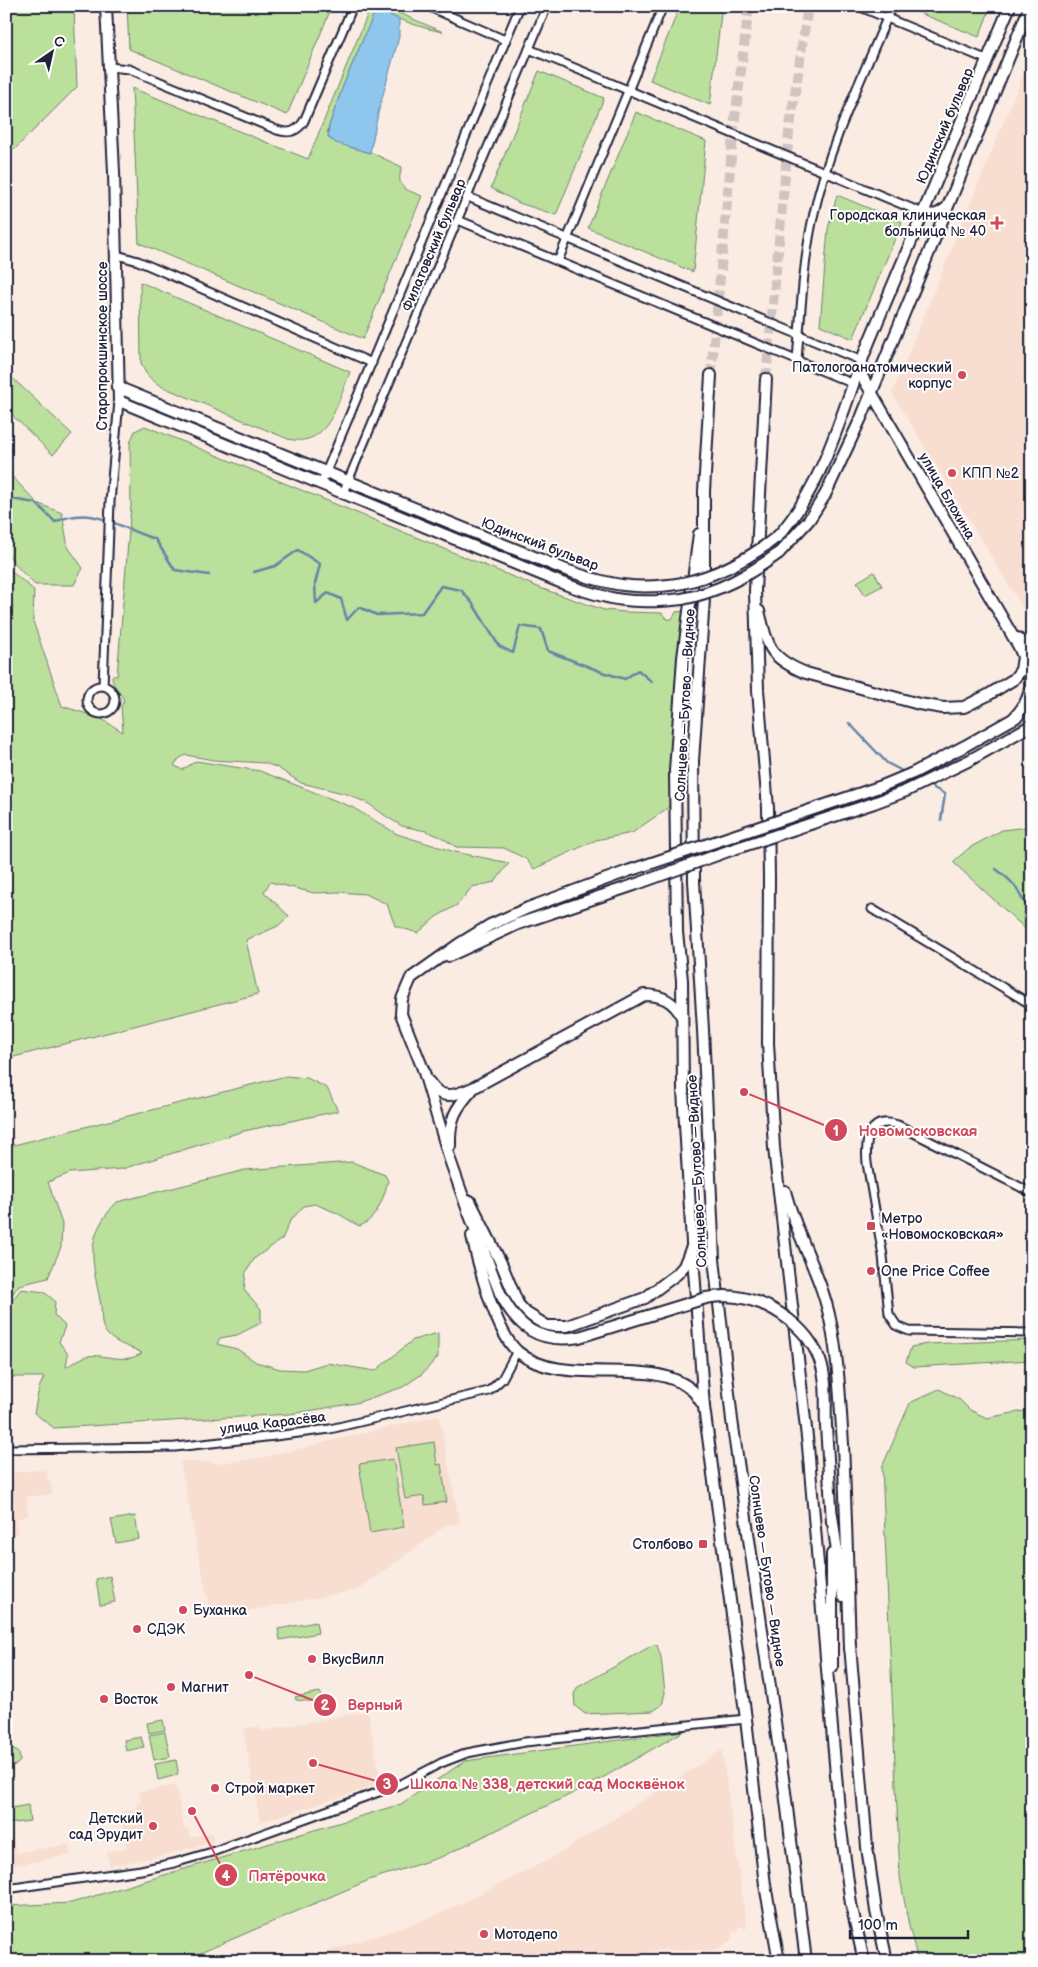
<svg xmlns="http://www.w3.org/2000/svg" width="1038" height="1967" viewBox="0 0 1038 1967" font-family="'Balsamiq Sans',sans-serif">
<rect width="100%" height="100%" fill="#fbece3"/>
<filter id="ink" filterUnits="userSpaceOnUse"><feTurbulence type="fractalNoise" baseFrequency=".02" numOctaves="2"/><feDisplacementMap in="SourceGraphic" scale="10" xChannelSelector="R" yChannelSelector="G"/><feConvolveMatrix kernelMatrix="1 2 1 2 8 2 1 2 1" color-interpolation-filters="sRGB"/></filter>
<g filter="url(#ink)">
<!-- built -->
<g fill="#f8ded0">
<polygon points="1032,53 1032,619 1030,620 892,393"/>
<polygon points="439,1415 460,1523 447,1525 358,1590 211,1618 180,1461 219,1463 260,1458"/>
<polygon points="46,1469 53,1494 27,1497 28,1516 16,1519 18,1534 6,1536 6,1473"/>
<polygon points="368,1711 381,1782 360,1791 260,1822 243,1729 259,1726 260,1731"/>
<polygon points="722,1750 747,1929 739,1926 738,1932 733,1930 731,1941 718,1950 658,1950 645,1954 637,1961 299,1961 435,1916 550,1859"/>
<polygon points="176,1785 184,1830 189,1830 190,1837 212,1833 214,1842 161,1856 109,1866 107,1852 127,1848 120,1812 138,1808 137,1803 141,1802 139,1792"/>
<polygon points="13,1837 16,1853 68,1844 71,1855 6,1867 6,1838"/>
</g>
<!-- green -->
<g fill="#bae09c" stroke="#6e816c">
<polygon points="6,6 74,6 77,87 6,158"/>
<polygon points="127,6 332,6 287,115 129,49"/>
<path d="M371 6H383L443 32C420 28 397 19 376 9L343 86 329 126 327 131 331 140 372 153 402 167C395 188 405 189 422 196L363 339 139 243 132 88 308 159Z"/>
<polygon points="680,6 722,6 710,105 650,80"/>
<polygon points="914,6 991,6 979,37 912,10"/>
<polygon points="539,71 604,98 556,215 519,203 491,188"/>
<polygon points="636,112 706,141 693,272 588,228"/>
<polygon points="837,195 902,222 853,339 820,325 828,229"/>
<path d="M140 282 350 372C338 401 329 449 288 439L163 387C152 381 145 375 141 363Z"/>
<polygon points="6,372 72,434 53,455 6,409"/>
<path d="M145 426 540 588 604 610 625 612 662 613C665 617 666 620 672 619L676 612 686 611 675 715 669 807 632 833 596 840 534 869 526 859 504 848 456 847 441 837 426 831 402 826 387 817 369 804 347 794 301 783 278 768 265 763 213 760 186 755 180 758 174 765 182 770 196 761 260 771 352 807 397 834 455 852 509 863 495 882 472 887 457 905 436 917 418 933 395 926 387 904 365 894 338 892 314 893 270 882 264 892 289 916 278 926 246 940 258 994 6 1059V567L34 590 33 621 62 706 100 718 123 732 121 706 124 701C121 691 112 687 112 676H117L131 506 130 443 135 431Z"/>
<polygon points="6,470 37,503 62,513 68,547 83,568 74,585 35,585 20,570 6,552"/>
<polygon points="874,572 882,586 865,595 857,582"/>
<polygon points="1027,827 1032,830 1032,935 953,862 969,848 1002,830"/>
<polygon points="286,1076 307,1078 327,1088 338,1111 244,1131 122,1169 70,1173 48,1182 62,1224 61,1247 48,1278 19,1285 6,1303 6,1147"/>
<path d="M352 1162 385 1175 388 1181C383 1199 377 1220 359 1226L337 1213 315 1204 304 1206 290 1221 282 1239 255 1258 246 1272 244 1290 261 1309V1323L237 1335 220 1338 217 1344 237 1349 256 1362 280 1369 304 1370 327 1363 375 1371 413 1340 438 1333V1357L422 1374 403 1387 356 1403 290 1414 54 1428 34 1413 39 1388 44 1377H6V1308L21 1289 44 1292 55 1301 54 1315 65 1326 59 1342 68 1354 66 1367C72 1364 80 1358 87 1356 103 1353 125 1365 142 1353 131 1347 118 1345 108 1335 100 1327 102 1316 101 1306 93 1261 82 1239 117 1202L245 1170Z"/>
<polygon points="1032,1340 1032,1360 914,1367 906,1362 911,1347 927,1344"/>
<polygon points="939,1389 960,1400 970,1410 987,1418 1023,1411 1032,1416 1032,1961 918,1961 909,1926 900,1877 882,1467 910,1403"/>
<polygon points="434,1442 437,1465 441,1464 447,1502 425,1505 424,1496 405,1499 396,1448"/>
<polygon points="393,1459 404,1527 370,1533 359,1464"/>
<polygon points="135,1516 139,1539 116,1543 111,1520"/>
<polygon points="110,1576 115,1602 100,1605 96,1579"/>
<polygon points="316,1622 318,1633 280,1640 278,1629"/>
<polygon points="653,1645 657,1645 661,1657 665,1693 662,1705 653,1711 585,1714 575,1706 574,1694 578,1687"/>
<polygon points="320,1692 321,1697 317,1702 296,1700 295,1697"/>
<polygon points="163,1720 165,1730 149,1733 147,1723"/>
<polygon points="684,1731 590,1785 441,1857 369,1880 182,1961 6,1961 6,1906 71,1903 401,1804 465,1761"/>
<polygon points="165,1732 170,1757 154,1760 149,1735"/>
<polygon points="141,1737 144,1747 126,1751 124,1740"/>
<polygon points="14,1749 19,1753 20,1761 16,1765 6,1767 6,1751"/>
<polygon points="176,1760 178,1771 177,1775 158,1780 155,1764"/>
<polygon points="28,1805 30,1821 6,1824 6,1809"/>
</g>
<!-- water -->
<polygon fill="#8ec6ed" stroke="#6384a6" points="376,9 399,19 399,37 379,109 370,153 336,143 328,137 329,126 343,86"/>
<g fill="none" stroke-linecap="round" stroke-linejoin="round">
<!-- stream -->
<g stroke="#6384a6" stroke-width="2.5">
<path d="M6 495 11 499 36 503 55 522C94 504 117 528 155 539L175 570 209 575"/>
<polyline points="254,572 275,566 298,550 320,564 315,584 316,603 328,593 341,599 347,620 359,607 377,615 422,613 441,586 461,590 473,604 499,646 513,653 520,626 541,629 548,651 602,672 625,679 638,670 652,682"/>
<polyline points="849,723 887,763 906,773"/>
<polyline points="928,785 945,794 941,820"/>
<path d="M996 869C1004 875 1012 881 1017 889 1022 898 1023 903 1032 909"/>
</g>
<!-- secondary-tunnel -->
<g stroke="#d0c4c1" stroke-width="10" stroke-dasharray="10 5" stroke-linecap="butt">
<polyline points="711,375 734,126 749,6"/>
<polyline points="766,379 789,133 808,6"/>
</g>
<defs>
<g id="street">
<polyline points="427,6 505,40"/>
<polyline points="858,6 988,60"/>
<polyline points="529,49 923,213 936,213 949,205"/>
<path d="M109 67 129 69 277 130C289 134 297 132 304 121L353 6"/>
<polyline points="468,197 862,361"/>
<polyline points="458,220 854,384"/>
<polyline points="117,255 138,261 372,363"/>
<polyline points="558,261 663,6"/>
<path d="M797 360C801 311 803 261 814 213 830 141 864 74 892 6"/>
<polyline points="321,484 520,6"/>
<polyline points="343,493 547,6"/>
<circle cx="101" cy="700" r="14"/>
<polyline points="103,686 110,502 119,401"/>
<polyline points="872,909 1032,1005"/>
<path d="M1032 1193 898 1125C868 1115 865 1142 867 1163L883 1256 889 1314 897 1326 909 1331 1032 1333"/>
<polyline points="6,1449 175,1447 275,1436 330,1429 489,1391 502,1379 517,1351"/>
<polyline points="6,1889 141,1870 174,1863 212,1852 401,1784 441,1763 467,1753 525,1742 746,1719"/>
</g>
<g id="secondary">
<path d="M106 6 114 172 119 401 562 583C608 600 632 605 682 599"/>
<path d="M859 371 1019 647C1032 677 1038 693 1013 719"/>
<polyline points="711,375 704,491 704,599 693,761 694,881 703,1030 714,1259 732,1420 785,1792 806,1961"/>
<polyline points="766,379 755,591 758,690 768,808 769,878 768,1043 774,1148 808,1446 840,1822 851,1904 864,1961"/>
<path d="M117 387 566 570C609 585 637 591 683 583"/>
<polyline points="699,534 683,658 675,771 677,932 682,980 683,1090 692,1243 704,1407 746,1719 765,1885 779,1961"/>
<path d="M778 536C827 481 842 408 869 342 915 230 963 118 1010 6"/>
<polyline points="779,553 809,520 825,495 862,416 1030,6"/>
<path d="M759 611C768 647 769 658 806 673L919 704 943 708 964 707 988 695 1014 679 1021 670 1023 657"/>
<polyline points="1017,638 1032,649"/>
<polyline points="963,747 1018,716"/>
<polyline points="970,760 1032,725"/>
<polyline points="449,956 518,924 634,885"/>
<path d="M429 1082C442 1102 455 1095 473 1088L644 995C662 995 674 1001 682 1017"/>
<path d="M450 1146C449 1120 455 1109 472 1090"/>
<path d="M785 1191C796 1235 821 1275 830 1319 839 1361 840 1402 843 1444 846 1512 848 1581 850 1649"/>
<polyline points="470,1201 502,1265 518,1304 526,1313 547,1326 567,1326 645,1298 677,1274 684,1266 691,1249"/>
<path d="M472 1236C478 1263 496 1334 518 1352 564 1390 651 1353 693 1391 697 1395 700 1401 704 1406"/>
<polyline points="500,1293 467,1208 450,1160 423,1069 401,1014 402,999 411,978 459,944 490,925 528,908 628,871"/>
<polyline points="826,1426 832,1522"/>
<polyline points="832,1515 843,1596"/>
<polyline points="832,1554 832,1667"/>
<polyline points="850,1645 867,1847 876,1911 887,1961"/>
</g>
</defs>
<!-- street casing -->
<use href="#street" stroke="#22223b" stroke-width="11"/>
<!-- secondary casing -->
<use href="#secondary" stroke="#22223b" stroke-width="14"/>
<!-- street -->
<use href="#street" stroke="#fff" stroke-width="7"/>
<!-- secondary -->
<use href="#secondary" stroke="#fff" stroke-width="10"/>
<defs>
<g id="secondary-bridge">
<path d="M683 583C719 575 749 559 778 536"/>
<path d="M682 599C719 592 749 575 779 553"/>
<polyline points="628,871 882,786 913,773 963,747"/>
<polyline points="634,885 731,850 874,803 906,791 970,760"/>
<path d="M500 1293C517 1327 539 1344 579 1337L706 1298C712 1297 718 1296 725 1296 770 1297 817 1331 824 1376 827 1392 825 1410 826 1426"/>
</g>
</defs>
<!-- secondary-bridge casing -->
<use href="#secondary-bridge" stroke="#22223b" stroke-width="14" stroke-linecap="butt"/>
<!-- secondary-bridge -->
<use href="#secondary-bridge" stroke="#fff" stroke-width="10"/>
</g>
</g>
<!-- markers -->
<g fill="#d1495b" stroke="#fff" stroke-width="2">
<path d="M994.5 215.5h5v5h5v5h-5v5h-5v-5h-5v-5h5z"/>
<circle cx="962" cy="375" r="5"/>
<circle cx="952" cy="473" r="5"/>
<rect x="866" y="1221" width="10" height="10" rx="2.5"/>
<circle cx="871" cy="1271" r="5"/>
<rect x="698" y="1539" width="10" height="10" rx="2.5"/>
<circle cx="183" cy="1610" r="5"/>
<circle cx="137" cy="1629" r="5"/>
<circle cx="312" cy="1659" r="5"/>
<circle cx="171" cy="1687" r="5"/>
<circle cx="104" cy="1699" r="5"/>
<circle cx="215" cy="1788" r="5"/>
<circle cx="153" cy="1826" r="5"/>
<circle cx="484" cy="1934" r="5"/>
</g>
<g text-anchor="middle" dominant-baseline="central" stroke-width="4" stroke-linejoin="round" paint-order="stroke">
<!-- street labels -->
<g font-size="14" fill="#22223b" stroke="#fff">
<text transform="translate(945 126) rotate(-67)">Юдинский бульвар</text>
<text transform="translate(434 245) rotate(-67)">Филатовский бульвар</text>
<text transform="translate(102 346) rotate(-90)">Старопрокшинское шоссе</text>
<text transform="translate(947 496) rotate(60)">улица Блохина</text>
<text transform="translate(540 544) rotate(21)">Юдинский бульвар</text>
<text transform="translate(685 705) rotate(-87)">Солнцево — Бутово — Видное</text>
<text transform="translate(697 1171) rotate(-93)">Солнцево — Бутово — Видное</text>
<text transform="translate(273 1423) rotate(-7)">улица Карасёва</text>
<text transform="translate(767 1571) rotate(82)">Солнцево — Бутово — Видное</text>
</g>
<!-- poi labels -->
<g font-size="14" fill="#22223b" stroke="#fff" text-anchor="start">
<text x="986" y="215" text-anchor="end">Городская клиническая<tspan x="986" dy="16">больница № 40</tspan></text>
<text x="952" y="367" text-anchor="end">Патологоанатомический<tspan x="952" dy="16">корпус</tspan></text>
<text x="962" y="473">КПП №2</text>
<text x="881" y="1218">Метро<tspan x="881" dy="16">«Новомосковская»</tspan></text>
<text x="881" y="1271">One Price Coffee</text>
<text x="693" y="1544" text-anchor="end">Столбово</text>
<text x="193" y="1610">Буханка</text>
<text x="147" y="1629">СДЭК</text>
<text x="322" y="1659">ВкусВилл</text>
<text x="181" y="1687">Магнит</text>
<text x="114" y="1699">Восток</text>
<text x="225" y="1788">Строй маркет</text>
<text x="143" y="1818" text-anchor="end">Детский<tspan x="143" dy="16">сад Эрудит</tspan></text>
<text x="494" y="1934">Мотодепо</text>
</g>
</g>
<!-- callouts -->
<path fill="none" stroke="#d1495b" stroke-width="2" d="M744 1092L836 1130M249 1675L325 1705M313 1763L387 1784M192 1811L226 1875"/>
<g fill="#d1495b" stroke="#fff" stroke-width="2">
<circle cx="744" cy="1092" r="5"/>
<circle cx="249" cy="1675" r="5"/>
<circle cx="313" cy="1763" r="5"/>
<circle cx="192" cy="1811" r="5"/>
<circle cx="836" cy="1130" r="12"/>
<circle cx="325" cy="1705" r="12"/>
<circle cx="387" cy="1784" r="12"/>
<circle cx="226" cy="1875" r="12"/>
</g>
<g font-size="15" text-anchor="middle" font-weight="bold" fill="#fff">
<text x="836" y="1136">1</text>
<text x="325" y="1710">2</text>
<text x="387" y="1789">3</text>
<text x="226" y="1881">4</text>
</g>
<g font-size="15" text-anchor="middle" font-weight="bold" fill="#d1495b" stroke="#fff" stroke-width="4" stroke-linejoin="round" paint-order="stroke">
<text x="918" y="1136">Новомосковская</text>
<text x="375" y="1710">Верный</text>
<text x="547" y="1789">Школа № 338, детский сад Москвёнок</text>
<text x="287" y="1881">Пятёрочка</text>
</g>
<!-- margin -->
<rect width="1038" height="1967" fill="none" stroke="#fff" stroke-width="25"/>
<rect x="12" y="12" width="1013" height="1942" fill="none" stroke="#22223b" stroke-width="2" filter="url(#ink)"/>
<!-- north arrow -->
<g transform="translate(52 52) rotate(34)" stroke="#ffffff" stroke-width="4" paint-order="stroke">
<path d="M0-4L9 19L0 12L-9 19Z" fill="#22223b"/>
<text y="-8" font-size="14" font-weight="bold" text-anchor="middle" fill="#22223b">С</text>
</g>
<!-- scale -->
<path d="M850 1930v8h118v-8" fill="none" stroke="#22223b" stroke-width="2.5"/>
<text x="858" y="1930" font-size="15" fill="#22223b" stroke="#ffffff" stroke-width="4" paint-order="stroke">100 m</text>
</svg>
